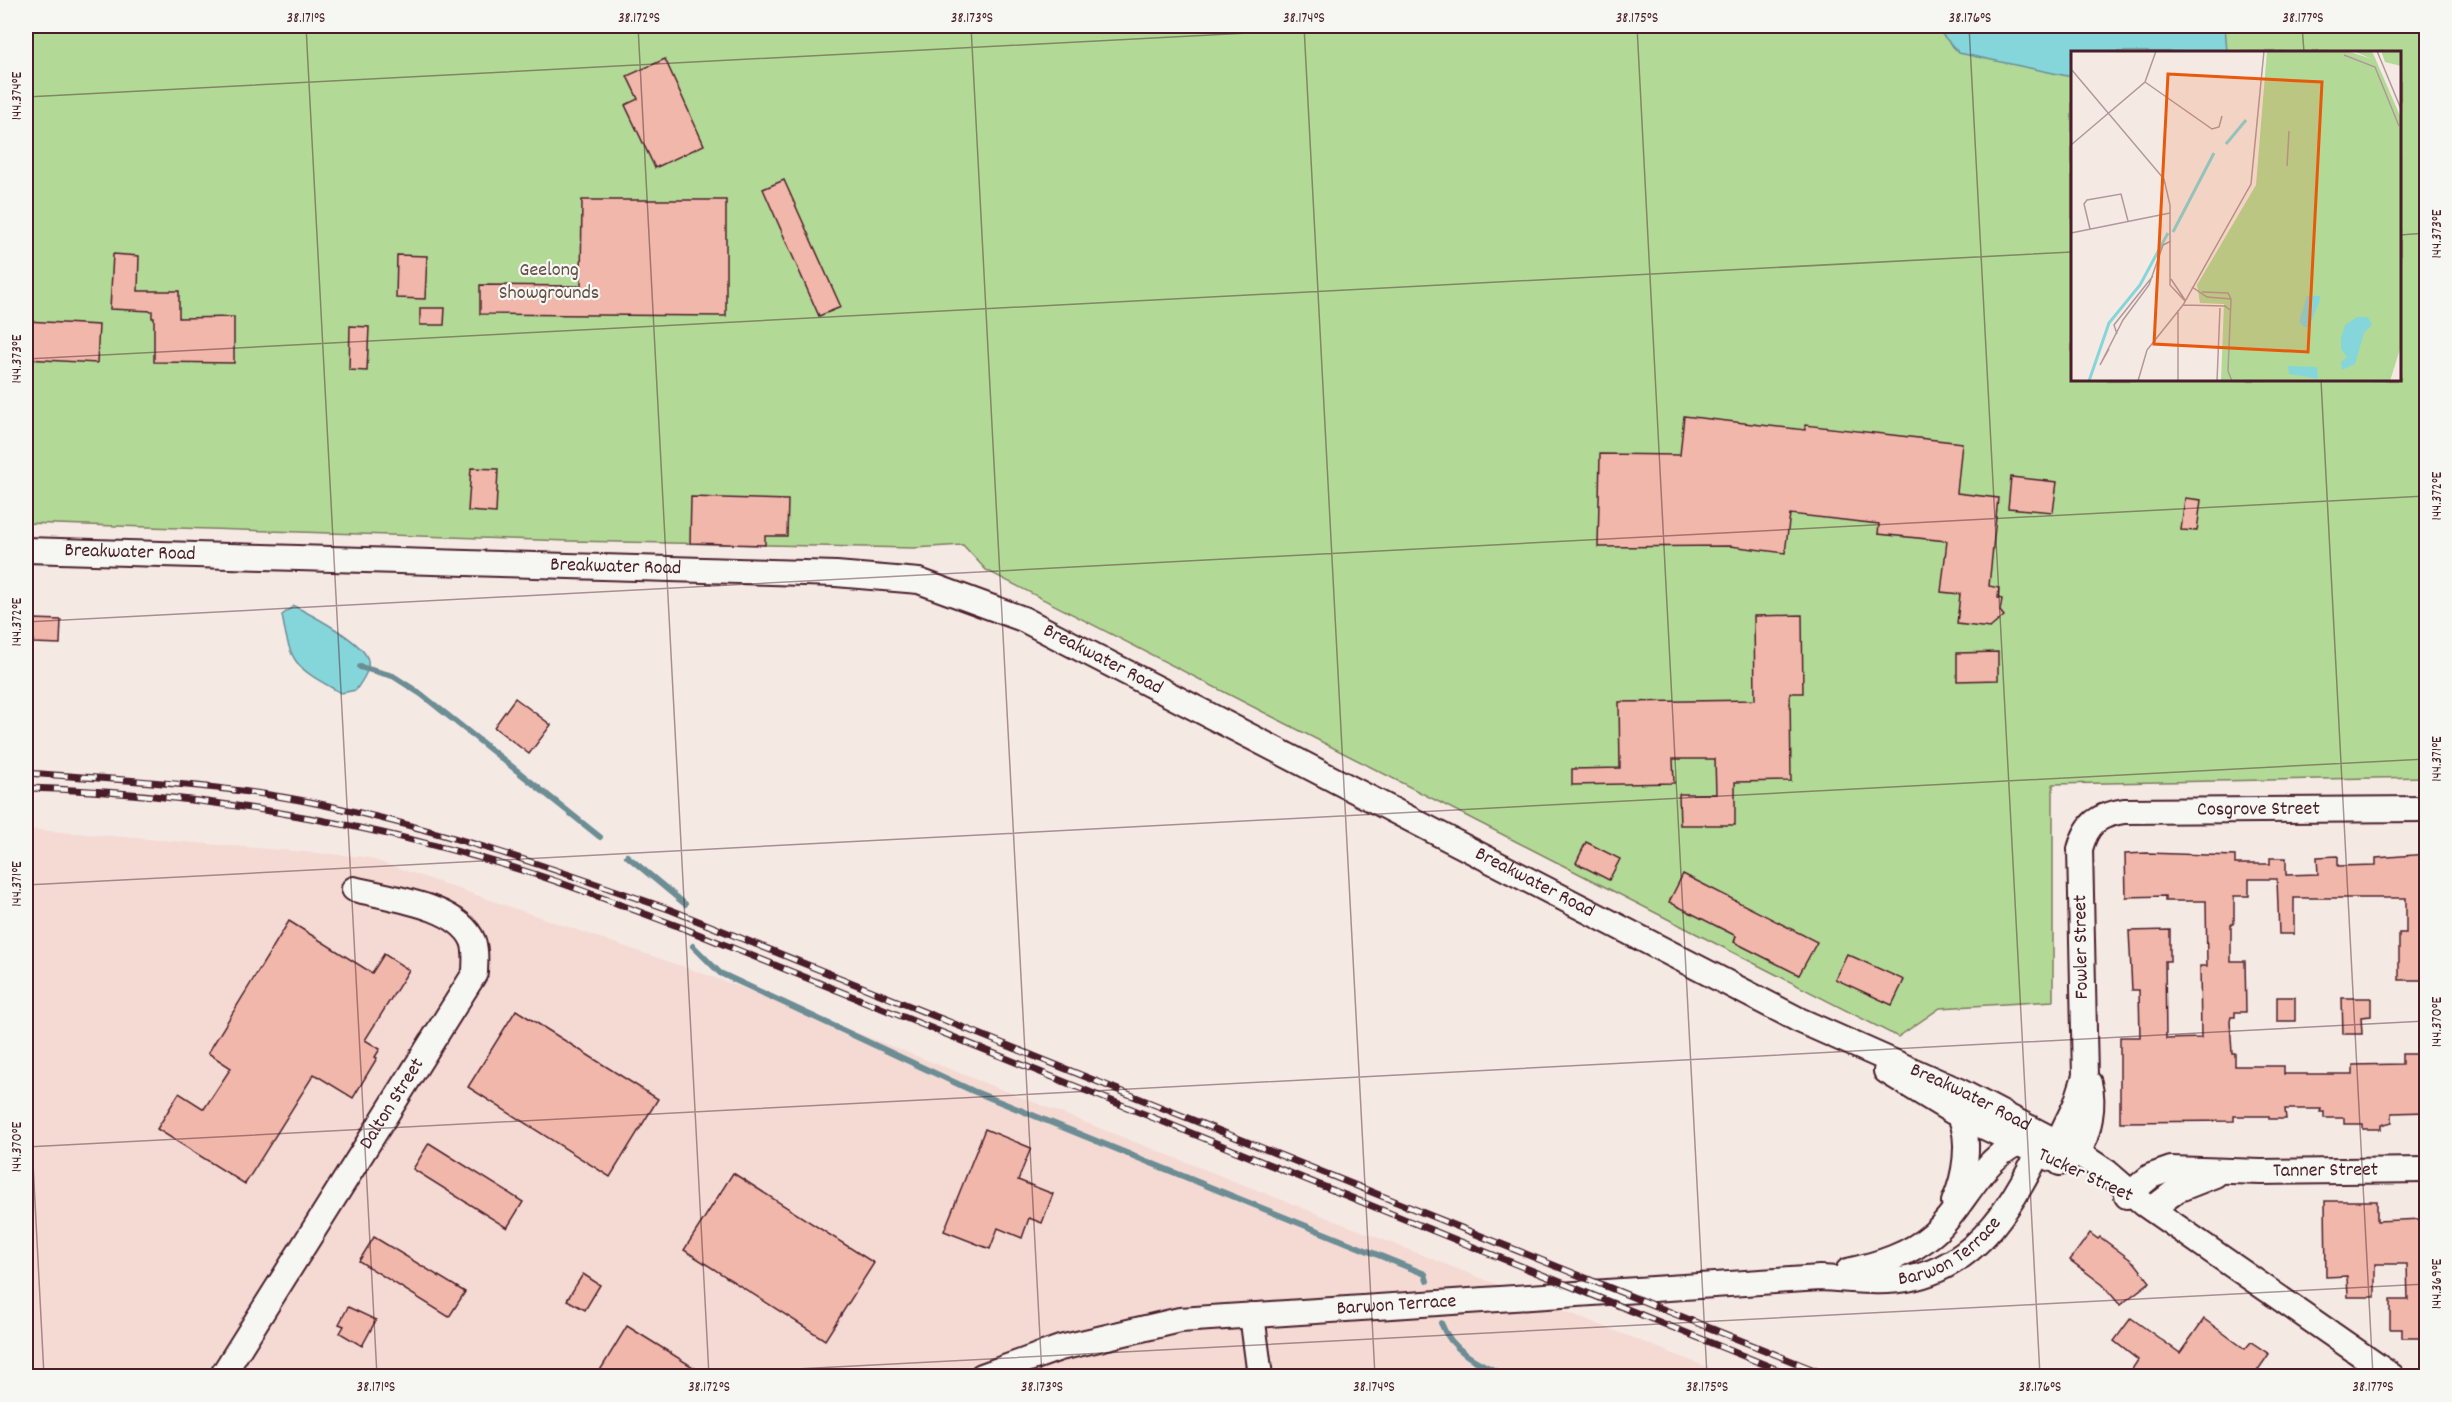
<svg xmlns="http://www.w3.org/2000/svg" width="2452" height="1402" viewBox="0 0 2452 1402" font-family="Dekko,sans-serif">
<rect width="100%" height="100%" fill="#f5e9e4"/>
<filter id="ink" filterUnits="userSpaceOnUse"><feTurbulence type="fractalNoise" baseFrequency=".0167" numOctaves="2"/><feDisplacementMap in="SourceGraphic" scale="12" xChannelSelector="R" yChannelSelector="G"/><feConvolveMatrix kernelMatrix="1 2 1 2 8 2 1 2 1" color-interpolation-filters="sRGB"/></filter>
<g filter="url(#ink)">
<!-- built -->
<polygon fill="#f4dad3" points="26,829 366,857 733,984 1730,1376 26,1376"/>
<!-- green -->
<path fill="#b2da96" stroke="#7e7c60" stroke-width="1.5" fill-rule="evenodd" d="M26 26H2426V777L2053 784V1001L1940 1008 1898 1037 986 570 963 545 914 548 570 541 26 523ZM2072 52H2400V380H2072Z"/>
<!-- water -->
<g fill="#85d6db" stroke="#6d8d95" stroke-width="1.5">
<polygon points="1939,26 2225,26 2227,52 2072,52 2072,77 1959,53 1939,31"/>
<path d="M294 606C310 614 366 643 368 661 370 671 361 682 356 690L341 693C295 667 291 666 282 615Z"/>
</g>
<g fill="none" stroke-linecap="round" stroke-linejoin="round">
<!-- stream -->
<g stroke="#6d8d95" stroke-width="6">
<polyline points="360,667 393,676 421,694 600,837"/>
<polyline points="627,856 685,904"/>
<polyline points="693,946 720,973 973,1091 1425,1274 1427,1281"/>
<path d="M1441 1323C1452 1352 1480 1364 1506 1376"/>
</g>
</g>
<!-- building -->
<g fill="#f1b7aa" stroke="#4a1f2b" stroke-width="1.5">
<polygon points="665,59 704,145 655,168 625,105 638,99 627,76"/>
<polygon points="784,180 841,307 819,316 763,189"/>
<polygon points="582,200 726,200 726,316 480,314 480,285 581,286"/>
<polygon points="113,254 139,256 138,291 179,291 179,318 234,317 234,363 154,362 154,318 152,318 152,311 110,309"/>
<polygon points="397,255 427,256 425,299 396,298"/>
<polygon points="420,308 445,308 444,325 420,325"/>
<polygon points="26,321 99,325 97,363 26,359"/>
<polygon points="350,326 369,327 367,371 349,370"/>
<polygon points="1684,416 1805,430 1805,425 1962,443 1957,493 1998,498 1989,586 1999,588 1998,598 2002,599 2000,611 2004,616 1990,628 1957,624 1960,594 1941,592 1947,541 1878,534 1879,524 1790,514 1785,553 1730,546 1598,547 1600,454 1680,455"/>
<polygon points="471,468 498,469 496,513 468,511"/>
<polygon points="2011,477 2057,482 2053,512 2008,508"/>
<polygon points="691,497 788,500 787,536 765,536 765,545 690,543"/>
<polygon points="2185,498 2201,500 2197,531 2181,530"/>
<polygon points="1802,615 1803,693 1790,693 1791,781 1735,782 1735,825 1680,825 1679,794 1716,794 1715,759 1673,759 1674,783 1572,785 1572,769 1620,768 1619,702 1755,700 1754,616"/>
<polygon points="34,619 61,620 60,644 33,643"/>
<polygon points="1998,652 1998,680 1957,681 1957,653"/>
<polygon points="515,698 551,725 529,754 494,727"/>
<polygon points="1586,842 1620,859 1609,880 1576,863"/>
<polygon points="2147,853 2235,856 2235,864 2270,864 2270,858 2286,858 2286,875 2318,874 2317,857 2338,856 2338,866 2376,865 2376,858 2427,854 2427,980 2399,980 2399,933 2406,933 2406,898 2294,898 2294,934 2279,934 2277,879 2249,879 2249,896 2234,896 2234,924 2231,924 2231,961 2245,961 2246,1012 2235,1012 2235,1017 2231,1017 2230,1021 2232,1053 2235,1053 2235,1066 2284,1066 2284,1074 2353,1074 2353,1065 2402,1064 2402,1054 2418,1054 2418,1065 2426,1065 2427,1112 2392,1113 2392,1122 2381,1125 2381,1129 2363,1129 2363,1124 2344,1124 2344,1118 2324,1118 2324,1112 2320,1112 2321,1109 2285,1109 2286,1119 2269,1119 2269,1116 2234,1116 2234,1121 2120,1122 2120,1037 2140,1037 2139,990 2132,990 2129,931 2170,930 2170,961 2165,961 2166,1039 2201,1038 2200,966 2207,966 2206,901 2165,901 2165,896 2126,897 2125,854"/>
<polygon points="1683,874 1817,942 1799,975 1734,942 1736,936 1669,902"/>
<polygon points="289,921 372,973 384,954 409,970 365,1040 380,1049 375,1057 377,1058 353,1098 314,1074 245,1184 157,1129 179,1093 204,1109 231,1068 208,1053"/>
<polygon points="1847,954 1904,980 1892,1005 1835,979"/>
<rect x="2277" y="997" width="18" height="24"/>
<polygon points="2342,998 2371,998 2371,1016 2361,1017 2362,1034 2343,1034"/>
<polygon points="516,1010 658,1099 610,1177 468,1087"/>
<polygon points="985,1129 1031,1148 1018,1180 1053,1194 1042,1223 1029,1218 1022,1238 998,1228 990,1249 944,1231"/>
<polygon points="429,1143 523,1202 507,1228 413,1169"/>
<polygon points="733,1173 874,1263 825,1340 684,1250"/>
<polygon points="2325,1201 2377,1201 2377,1221 2422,1219 2424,1338 2402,1338 2402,1329 2390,1329 2390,1300 2408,1300 2407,1264 2375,1264 2375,1297 2348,1297 2347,1276 2326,1277"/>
<polygon points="2090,1233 2098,1239 2100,1237 2135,1263 2150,1282 2120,1305 2103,1285 2070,1260"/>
<polygon points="374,1237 465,1292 449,1317 359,1261"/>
<polygon points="583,1274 600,1285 585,1310 567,1300"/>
<polygon points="348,1307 376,1320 362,1346 340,1333 344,1326 339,1324"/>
<polygon points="2131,1318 2180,1353 2204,1319 2245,1349 2251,1342 2269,1354 2253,1377 2127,1377 2138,1360 2114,1341"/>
<polygon points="627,1326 709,1377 596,1377"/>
</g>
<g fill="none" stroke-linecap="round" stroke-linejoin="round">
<defs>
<g id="minor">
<path id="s1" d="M26 550 836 574 919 581 1023 619 1799 1020 1959 1091 2078 1153 2107 1172 2144 1204 2392 1376"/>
<polyline points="1886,1071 1953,1112 2051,1159"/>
<path id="s2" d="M2078 1153 2060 1163 2057 1143 2076 1104 2085 1076 2080 849C2087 823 2098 815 2124 811L2426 809"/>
<path d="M2078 1153C2089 1133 2095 1105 2089 1083"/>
<path id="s3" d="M2127 1196 2151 1176 2171 1169 2261 1172 2426 1170"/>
<path d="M1954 1202C1965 1178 1972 1139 1959 1114"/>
<polyline points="2152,1209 2177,1190 2215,1175"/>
<path d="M1848 1271C1879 1264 1909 1255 1933 1234 1965 1207 1984 1151 2027 1140"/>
<polyline points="1252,1315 1260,1376"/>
<path id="s4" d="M222 1376 475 973C475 963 477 952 473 941 458 905 389 898 354 889"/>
<path id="s5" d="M982 1376 1060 1348 1180 1320 1820 1278C1848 1279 1880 1284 1907 1279 1981 1266 2016 1198 2046 1137"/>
</g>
</defs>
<!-- minor casing -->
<use href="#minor" stroke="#4a1f2b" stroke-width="28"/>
<!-- minor -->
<use href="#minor" stroke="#f6f6f2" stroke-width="24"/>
<defs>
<g id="rail">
<path d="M26 773C120 780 221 784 315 803 437 828 554 869 671 910L1829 1376"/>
<path d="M26 788C198 793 370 822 534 874 584 890 633 910 683 928L1793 1376"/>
</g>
</defs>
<!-- rail casing -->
<use href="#rail" stroke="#4a1f2b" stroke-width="7"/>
<!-- rail -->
<use href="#rail" stroke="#f6f6f2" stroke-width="4.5" stroke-dasharray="14" stroke-linecap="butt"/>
</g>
</g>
<!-- ticks -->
<path fill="none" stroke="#4a1f2b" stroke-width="1.5" stroke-opacity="0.45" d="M306 26 377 1376M638 26 709 1376M971 26 1042 1376M1304 26 1375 1376M1637 26 1707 1376M1969 26 2040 1376M2302 26 2304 52M26 97 1382 26M2400 235 2426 233M26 359 2072 252M2321 380 2373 1376M26 622 2426 496M26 885 2426 759M26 1028 44 1376M26 1147 2426 1021M663 1376 2426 1284"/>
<g text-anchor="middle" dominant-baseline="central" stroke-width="4.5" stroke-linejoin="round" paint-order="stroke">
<!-- park labels -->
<g font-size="20" fill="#644e46" stroke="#f6f6f2">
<text x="549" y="271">Geelong<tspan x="549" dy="23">Showgrounds</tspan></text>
</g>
<!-- street labels -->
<g font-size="20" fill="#4a1f2b" stroke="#f6f6f2">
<text stroke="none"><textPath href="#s1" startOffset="104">Breakwater Road</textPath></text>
<text stroke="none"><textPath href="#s1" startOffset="590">Breakwater Road</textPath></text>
<text stroke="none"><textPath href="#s1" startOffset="1094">Breakwater Road</textPath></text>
<text stroke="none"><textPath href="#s2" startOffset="538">Cosgrove Street</textPath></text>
<text stroke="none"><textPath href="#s1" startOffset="1580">Breakwater Road</textPath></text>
<text transform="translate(2082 947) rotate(-91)">Fowler Street</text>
<text stroke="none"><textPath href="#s1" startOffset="2066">Breakwater Road</textPath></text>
<text stroke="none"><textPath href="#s4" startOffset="321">Dalton Street</textPath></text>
<text stroke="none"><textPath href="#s3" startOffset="207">Tanner Street</textPath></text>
<text transform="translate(2085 1176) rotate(25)">Tucker Street</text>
<text stroke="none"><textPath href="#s5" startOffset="986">Barwon Terrace</textPath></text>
<text stroke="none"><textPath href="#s5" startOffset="423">Barwon Terrace</textPath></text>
</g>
</g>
<!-- overview -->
<g transform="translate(2071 51)">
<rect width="330" height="330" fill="#f5e9e4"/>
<path d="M196 0H276L301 8 282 0H301L330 67V295L319 330H150L153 253 129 252 126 234 185 134ZM310 0 330 1V15L314 11Z" fill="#b2da96"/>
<path d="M236 245H249V249L238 276H233L228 271ZM286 266H297L301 274 293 282 284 313 271 319 270 311 276 306 270 298V287L274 274ZM217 315 246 316 247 328 218 323Z" fill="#85d6db"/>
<path fill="none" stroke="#85d6db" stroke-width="3" d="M155 93 175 69M102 181 143 102M18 330 38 272 69 234 97 182"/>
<path fill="none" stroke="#b1989a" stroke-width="1.5" d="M306 0 330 58M273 4 304 16 328 75M0 18 93 128 99 154V234L114 250M74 31 141 78 148 76 151 65M0 94 74 31 85 0M216 115 218 80M19 178 13 153 16 149 50 143 57 170M0 182 99 162M100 228 114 249M121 236 136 246 160 248 157 320 161 330M131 241 157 242 160 248M112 254 154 255 159 259M46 283 43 274 82 225M38 298 29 314 52 269 78 234 92 194 100 190M67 330 76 299 112 254 180 133 193 0M107 330V259M146 330 149 257"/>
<path fill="#e8590c" fill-opacity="0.15" stroke="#e8590c" stroke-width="3" d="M97 23 251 31 237 301 83 293Z"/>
<rect width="330" height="330" fill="none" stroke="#4a1f2b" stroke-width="3"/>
</g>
<!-- margin -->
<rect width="2452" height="1402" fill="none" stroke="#f6f6f2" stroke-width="66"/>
<rect x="33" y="33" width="2386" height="1336" fill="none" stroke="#4a1f2b" stroke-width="2"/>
<g font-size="15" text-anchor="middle" fill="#4a1f2b">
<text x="306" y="22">38.171°S</text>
<text x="639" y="22">38.172°S</text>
<text x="972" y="22">38.173°S</text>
<text x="1304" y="22">38.174°S</text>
<text x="1637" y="22">38.175°S</text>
<text x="1970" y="22">38.176°S</text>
<text x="2303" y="22">38.177°S</text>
<text transform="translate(16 96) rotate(-90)" y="5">144.374°E</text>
<text transform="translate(2436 234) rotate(-90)" y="5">144.373°E</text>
<text transform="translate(16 359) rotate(-90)" y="5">144.373°E</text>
<text transform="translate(2436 496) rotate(-90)" y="5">144.372°E</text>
<text transform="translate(16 622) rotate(-90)" y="5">144.372°E</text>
<text transform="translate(2436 759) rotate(-90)" y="5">144.371°E</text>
<text transform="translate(16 884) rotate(-90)" y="5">144.371°E</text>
<text transform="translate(2436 1022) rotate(-90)" y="5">144.370°E</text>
<text transform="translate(16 1147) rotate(-90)" y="5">144.370°E</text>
<text transform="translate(2436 1284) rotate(-90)" y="5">144.369°E</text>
<text x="376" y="1391">38.171°S</text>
<text x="709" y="1391">38.172°S</text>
<text x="1042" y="1391">38.173°S</text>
<text x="1374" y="1391">38.174°S</text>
<text x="1707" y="1391">38.175°S</text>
<text x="2040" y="1391">38.176°S</text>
<text x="2373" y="1391">38.177°S</text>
</g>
</svg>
